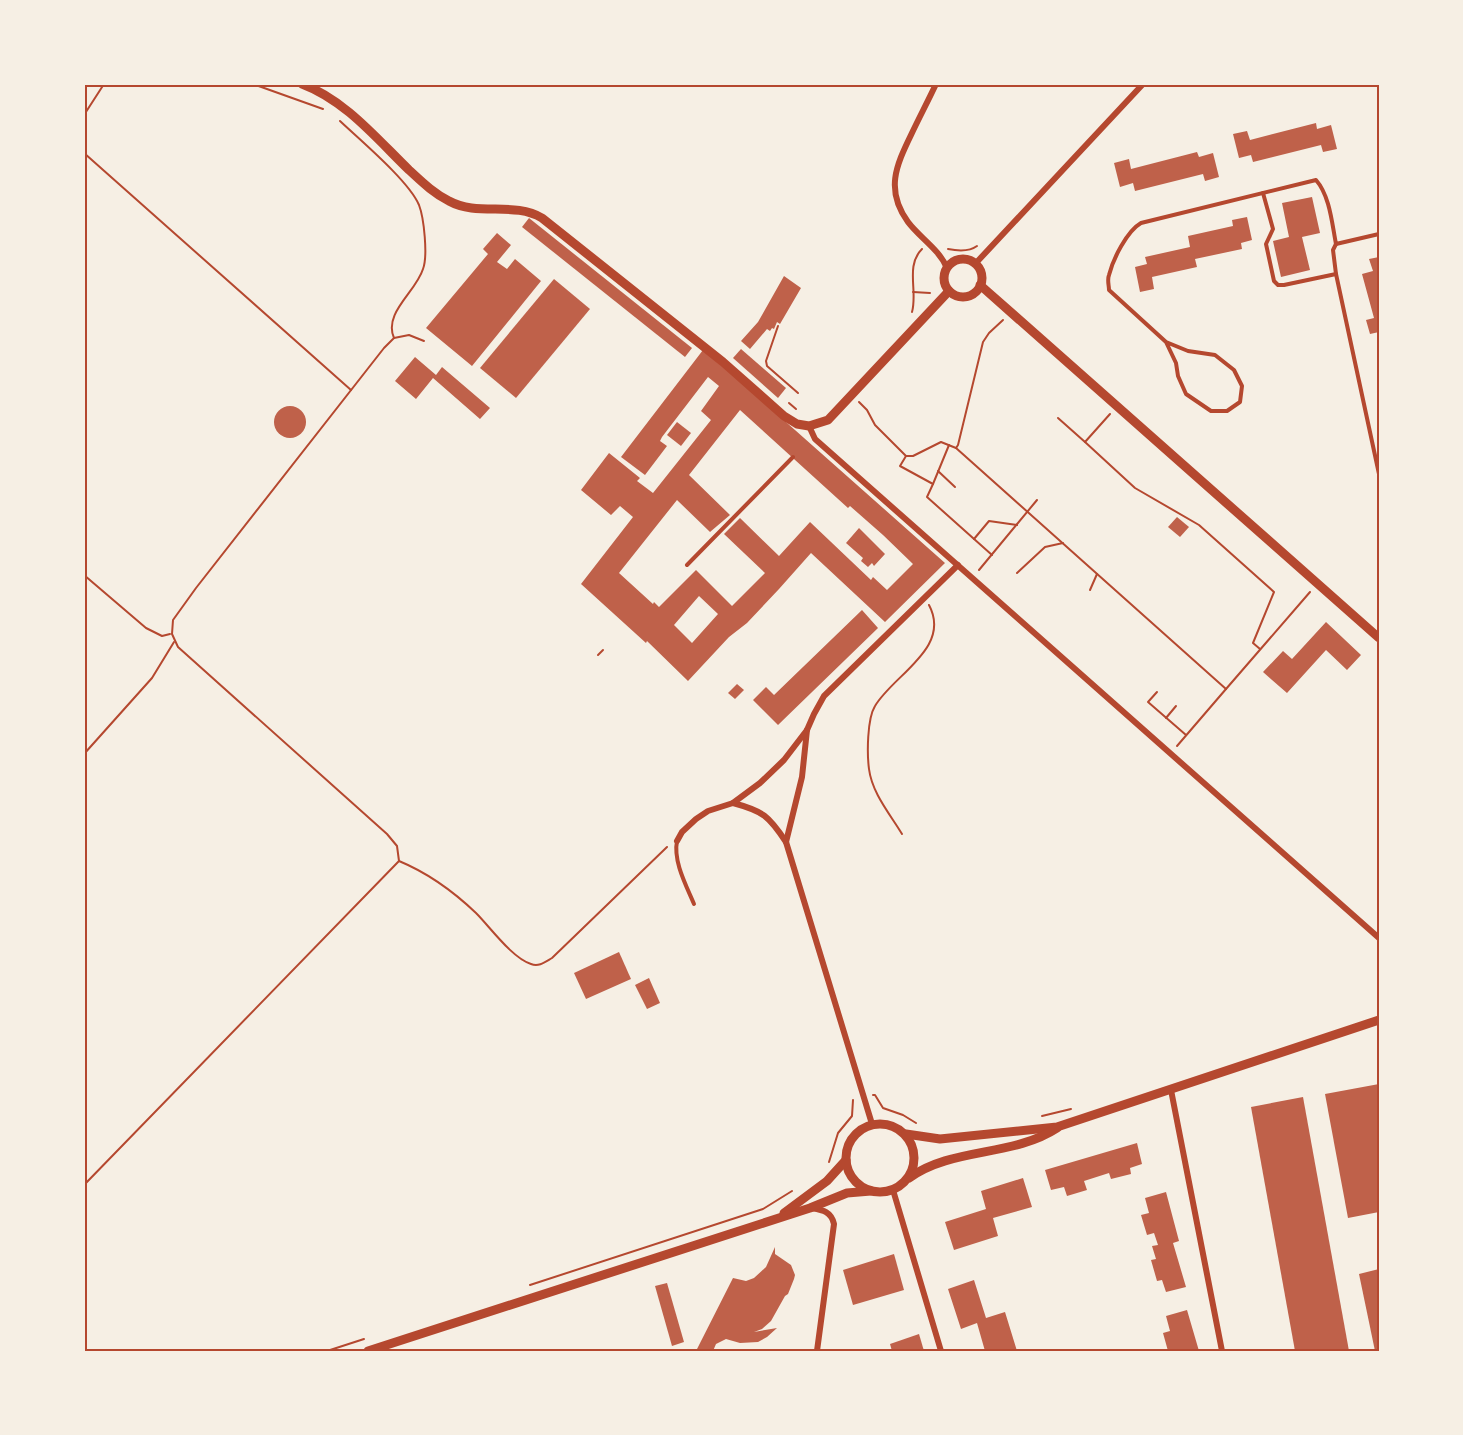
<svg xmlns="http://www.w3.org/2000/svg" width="1463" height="1435" viewBox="0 0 1463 1435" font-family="Bitter,serif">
<rect width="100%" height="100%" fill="#f6efe4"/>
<!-- building -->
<g fill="#bf614a" fill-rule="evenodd">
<polygon points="1316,123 1317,129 1331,125 1337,149 1323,152 1321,145 1253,162 1251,155 1239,158 1233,134 1247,131 1250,140"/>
<polygon points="1197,152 1199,157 1213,153 1219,177 1205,181 1203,174 1135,191 1133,183 1120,187 1114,163 1129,159 1131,169"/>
<polygon points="1312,197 1320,233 1302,237 1310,270 1281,277 1273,241 1289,237 1282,203"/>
<polygon points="1247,217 1252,240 1241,243 1242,249 1195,259 1197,267 1152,277 1154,289 1140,292 1135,267 1147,264 1145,257 1190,247 1188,236 1233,226 1232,220"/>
<polygon points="529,218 692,348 685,357 522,227"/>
<polygon points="497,233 511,245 497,262 507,269 515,259 541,281 472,366 426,328 488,254 483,249"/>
<polygon points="1379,257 1379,332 1370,334 1366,320 1374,318 1362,274 1373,271 1369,259"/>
<polygon points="784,276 801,288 780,324 777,322 774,329 772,328 770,331 767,329 750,349 741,341 758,322"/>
<polygon points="554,279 590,309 516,398 480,368"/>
<polygon points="741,349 786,388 778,398 733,358"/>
<path d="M703 350 741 382 945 563 885 622 811 553 779 589 747 623 729 637 688 681 647 641 646 643 581 584 633 517 620 506 611 515 581 490 609 453 640 478 637 481 653 493 711 420 701 411 719 386 708 377 662 437 660 441 667 446 645 475 621 457ZM740 410 848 508 850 506 883 535 913 564 887 590 873 577 871 580 810 522 779 556 740 518 724 534 765 573 732 606 696 570 659 607 654 602 653 604 619 573 677 500 710 532 730 515 689 475ZM699 596 718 614 692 643 674 625Z"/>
<polygon points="415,357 436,375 442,367 490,408 480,419 433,378 416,399 395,381"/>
<circle cx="290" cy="422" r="16"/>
<polygon points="677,422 691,433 681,446 667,435"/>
<polygon points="1177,517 1189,527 1180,537 1168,527"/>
<polygon points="859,528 885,554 874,566 872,563 868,567 861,561 863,558 846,543"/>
<polygon points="862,610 878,628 778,725 753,700 766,687 774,695"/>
<polygon points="1326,622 1361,655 1347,670 1326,650 1287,693 1263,672 1283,651 1292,659"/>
<polygon points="737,684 744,690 735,699 728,693"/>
<polygon points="619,952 631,979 586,999 574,973"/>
<polygon points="649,978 660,1003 647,1009 635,985"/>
<polygon points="1379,1084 1379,1212 1348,1218 1325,1094"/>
<polygon points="1303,1097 1349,1351 1295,1351 1251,1107"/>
<polygon points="1137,1143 1142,1164 1130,1168 1131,1174 1111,1179 1109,1173 1084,1181 1087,1190 1067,1196 1064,1187 1051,1190 1045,1170"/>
<polygon points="1023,1178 1032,1207 993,1218 998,1236 954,1250 945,1222 986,1209 981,1191"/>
<polygon points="1166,1192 1179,1241 1173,1243 1186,1287 1166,1292 1162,1280 1157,1281 1151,1260 1156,1259 1152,1246 1158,1245 1154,1233 1147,1235 1141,1215 1149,1213 1145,1198"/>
<polygon points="775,1247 775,1254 791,1265 795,1275 794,1279 788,1294 785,1296 771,1321 762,1329 754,1332 777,1328 767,1337 758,1342 740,1343 726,1339 716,1344 713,1351 696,1351 733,1278 746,1281 754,1278 766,1267"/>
<polygon points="894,1254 904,1290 853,1305 843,1270"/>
<polygon points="1379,1269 1379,1351 1375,1351 1359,1274"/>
<polygon points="974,1280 986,1318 1005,1312 1017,1351 985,1351 977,1323 961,1329 948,1289"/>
<polygon points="667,1283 684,1342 672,1346 655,1286"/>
<polygon points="1187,1310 1199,1351 1168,1351 1163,1333 1170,1331 1166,1316"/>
<polygon points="919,1334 924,1351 892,1351 890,1344"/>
</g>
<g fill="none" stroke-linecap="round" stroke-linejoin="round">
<!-- path -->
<g stroke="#b5482f" stroke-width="2">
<polyline points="253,84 323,109"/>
<polyline points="84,115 104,84"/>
<polyline points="84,153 351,390"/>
<path d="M948 249C958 251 969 252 977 246"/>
<polyline points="913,292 930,293"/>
<path d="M912 312C918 291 905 266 922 249"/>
<polyline points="778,326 766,361 767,366 798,393"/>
<polyline points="394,338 409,335 424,341"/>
<polyline points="859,402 867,410 875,425 906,456 913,456 941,442 956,448 958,445 983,342 989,333 1003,320"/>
<polyline points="789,403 796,409"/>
<polyline points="1110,414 1085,442 1135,488 1199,525 1274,592 1253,643 1260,649"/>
<polyline points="1058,418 1085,442"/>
<polyline points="956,448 1226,689 1310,592"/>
<polyline points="906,456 900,466 933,484 927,497 992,555"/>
<polyline points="938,471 955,487"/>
<polyline points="933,484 949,445"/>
<polyline points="974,539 989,521 1017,525"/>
<polyline points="979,570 1037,500"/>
<polyline points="1017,573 1045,547 1063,543"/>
<polyline points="84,575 146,628 162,636 170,634"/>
<polyline points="1090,590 1097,574"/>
<polyline points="598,655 603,650"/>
<polyline points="1157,692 1148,702 1186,735"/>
<polyline points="1166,718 1176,706"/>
<polyline points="1177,746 1226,689"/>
<polyline points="84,754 152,678 174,642"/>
<path d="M902 834C890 814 872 793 869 769 867 754 867 719 875 706 893 675 952 648 929 605"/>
<path d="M399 861C428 873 454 892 476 913 490 927 512 958 531 964 539 967 545 962 552 958L667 847"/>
<polyline points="873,1095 875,1095 883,1108 903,1115 916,1123"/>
<polyline points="1042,1116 1071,1109"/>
<polyline points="829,1162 838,1133 852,1116 853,1100"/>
<path d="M84 1185 399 861 397 846 387 834 178 647 172 634 173 620 196 588 384 348 394 338C383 313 416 292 423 269 428 256 424 218 419 205 409 181 360 140 340 121"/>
<polyline points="530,1285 763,1209 792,1191"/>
<polyline points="327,1351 364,1339"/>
</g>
<!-- service -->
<g stroke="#b5482f" stroke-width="4">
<polyline points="1263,193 1273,229 1266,244 1274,281 1278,285 1284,285 1336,274"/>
<polyline points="1336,244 1333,250 1336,274 1379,474"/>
<path d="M1166 342 1176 363 1178 376 1186 394 1211 411H1227L1240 402 1242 386 1234 370 1215 355 1188 351 1166 342 1109 290C1109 285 1107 280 1109 275 1113 259 1127 231 1141 223L1316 180C1330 196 1332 224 1336 244L1379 234"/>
<polyline points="687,565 793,457"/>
<path d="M677 841C673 861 686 885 694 904"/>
</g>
<!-- minor -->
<g stroke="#b5482f" stroke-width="6">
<path d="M936 84C928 101 919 118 911 135 896 166 885 190 908 222 920 238 939 249 947 268"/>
<polyline points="975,264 1143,84"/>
<polyline points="809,426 815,439 1379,938"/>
<polyline points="807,730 802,777 786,842 872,1124"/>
<path d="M733 803C763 811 769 816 786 842"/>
<polyline points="677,841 682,832 696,819 708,811 733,803 760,783 784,760 807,730 814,714 824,696 958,565"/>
<polyline points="1171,1090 1222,1351"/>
<polyline points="893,1190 941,1351"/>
<path d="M811 1208C822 1210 831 1211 834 1224L817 1351"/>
</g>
<!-- tertiary -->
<g stroke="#b5482f" stroke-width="9">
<path d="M302 84C345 100 376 138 409 170 421 181 433 193 449 201 478 217 514 201 542 218L723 362 784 416 797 424 809 426 828 420 949 291"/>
<circle cx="963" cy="278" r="19"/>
<polyline points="980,285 1379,638"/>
<circle cx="880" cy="1158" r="34"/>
<polyline points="906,1134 940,1139 1057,1127 1379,1020"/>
<path d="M909 1178C952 1147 1013 1157 1057 1128"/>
<polyline points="784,1213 827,1181 846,1160"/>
<polyline points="368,1351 810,1208 847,1193 871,1191"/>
</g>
</g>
<!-- border -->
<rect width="1463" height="1435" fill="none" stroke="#f6efe4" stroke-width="171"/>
<rect x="86" y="86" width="1292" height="1264" fill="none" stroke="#b5482f" stroke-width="2"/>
</svg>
